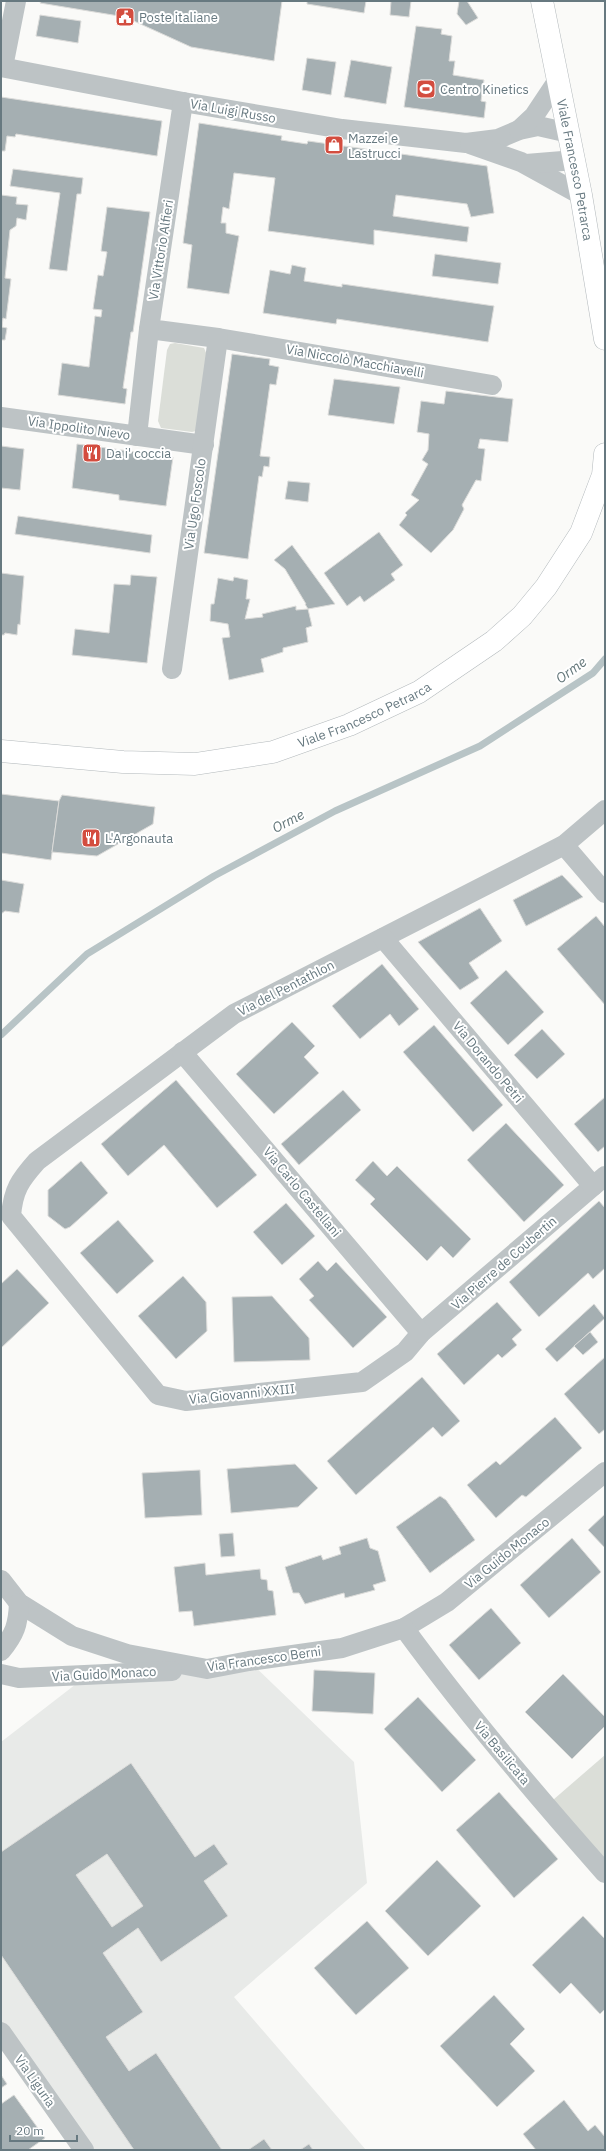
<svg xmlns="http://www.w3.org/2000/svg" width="606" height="2151" viewBox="0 0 606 2151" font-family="'IBM Plex Sans',sans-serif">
<rect width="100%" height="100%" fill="#fafaf8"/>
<!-- built -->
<polygon fill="#e8eae8" points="249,1661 354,1762 367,1883 234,1997 366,2150 84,2150 1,2032 1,1742 89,1674"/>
<!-- green -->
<g fill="#dbded8">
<polygon points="175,343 204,348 207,355 196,431 192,432 161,428 158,421 167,350 170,344"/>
<polygon points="605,1755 605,1873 546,1806"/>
</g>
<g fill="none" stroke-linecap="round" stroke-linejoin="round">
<!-- stream -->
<polyline stroke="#b8c4c6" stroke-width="7" points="1,1035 87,954 214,876 335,811 480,746 593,673 605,659"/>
</g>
<!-- building -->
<g fill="#a5afb2" stroke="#dcdcda" fill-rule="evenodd">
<polygon points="41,1 282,1 274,61 191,47 125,17 40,3"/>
<polygon points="307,1 366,1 364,13 307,4"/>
<polygon points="391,1 411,1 409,17 390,15"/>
<polygon points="459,1 467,1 478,18 466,25 457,14"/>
<polygon points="40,15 81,21 78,43 36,36"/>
<polygon points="416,26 442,29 441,34 452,36 449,61 455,61 453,75 484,80 481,101 486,102 484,118 404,107"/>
<polygon points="307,58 336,62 331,95 302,90"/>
<polygon points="351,60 392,67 386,104 344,97"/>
<polygon points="1,97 162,121 157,156 16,134 15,137 7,136 5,151 1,151"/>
<polygon points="199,123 282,136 281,140 307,144 308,141 487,166 494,213 471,217 467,204 396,195 393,216 469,227 467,242 374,230 374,245 268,231 275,178 234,173 229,209 223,207 221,223 226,223 226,233 239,236 229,294 187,288 192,245 183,243"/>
<polygon points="13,169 83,178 81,194 77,194 67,271 49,269 60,193 10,186"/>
<polygon points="1,195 17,197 16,204 28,205 26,220 17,218 16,226 10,230 5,278 11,279 6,319 3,318 2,327 7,328 5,340 1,340"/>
<polygon points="107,207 150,212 133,332 131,332 123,388 127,389 125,404 58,395 62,363 89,367 95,316 101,317 102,310 93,309 98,275 103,276 107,252 101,251"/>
<polygon points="435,254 501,263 498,284 432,276"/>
<polygon points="292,265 306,268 304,281 342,287 342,284 494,306 488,342 337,319 336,324 263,313 270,270 290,274"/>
<polygon points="232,354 270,359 269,365 279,367 276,385 270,384 260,456 270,457 269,467 264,466 262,477 259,476 248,559 204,553"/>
<polygon points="334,379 400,387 394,424 328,415"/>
<polygon points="446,391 513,399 508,442 480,439 478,448 485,449 481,481 476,480 462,505 464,509 453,530 431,553 399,525 407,515 405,513 419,500 411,495 428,464 422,460 428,450 429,434 417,432 421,401 444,404"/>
<polygon points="77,444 173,457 166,506 119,500 119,495 72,488"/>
<polygon points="1,446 24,449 20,490 1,488"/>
<polygon points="288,481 310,483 308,502 285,499"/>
<polygon points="18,516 152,535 150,553 15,534"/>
<polygon points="379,532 403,565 391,574 395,580 364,602 360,596 347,606 324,573"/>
<polygon points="292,545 335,604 308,609 305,604 306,604 285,569 274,560"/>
<polygon points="1,573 24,576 20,625 18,624 17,635 5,633 4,635 1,635"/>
<polygon points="131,575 157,577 147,663 72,655 75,629 109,633 114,584 130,585"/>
<polygon points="234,577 248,580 246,599 250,599 245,619 263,617 262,614 296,606 296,610 308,609 312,626 306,628 308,642 283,648 283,652 261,659 264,672 229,680 222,638 230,637 228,624 210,621 211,604 214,604 218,578 233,581"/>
<polygon points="1,794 59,801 51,860 1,853"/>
<polygon points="62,795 155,807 153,824 97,856 52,852 59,801"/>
<polygon points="562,875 583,897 526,926 513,900"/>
<polygon points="1,880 24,884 19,913 5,911 1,914"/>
<polygon points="480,908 502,941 469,963 479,978 460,990 418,942"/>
<polygon points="596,916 605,927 605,1005 557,949"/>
<polygon points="382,964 419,1009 399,1026 390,1014 360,1039 332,1006"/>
<polygon points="506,970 544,1012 508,1045 470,1003"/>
<polygon points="292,1022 315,1046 304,1057 319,1073 274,1114 236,1074"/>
<polygon points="434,1025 503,1105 473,1132 403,1052"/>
<polygon points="542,1029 565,1054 537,1079 514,1055"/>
<polygon points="176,1080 257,1175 217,1208 164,1145 128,1176 101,1144"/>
<polygon points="343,1090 361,1110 299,1165 281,1144"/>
<polygon points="605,1097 605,1146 598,1152 574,1124"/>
<polygon points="506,1123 564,1185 524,1222 467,1160"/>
<polygon points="81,1161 108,1193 70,1227 65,1229 48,1216 48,1190"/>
<polygon points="373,1161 387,1176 397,1166 471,1239 453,1258 441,1246 427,1261 370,1204 375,1199 355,1180"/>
<polygon points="599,1201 605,1208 605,1268 593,1279 588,1273 539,1317 509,1282"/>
<polygon points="286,1203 315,1236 282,1265 253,1232"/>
<polygon points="118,1220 154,1261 117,1294 80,1253"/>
<polygon points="318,1261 327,1271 336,1262 387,1317 353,1348 309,1300 314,1296 299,1279"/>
<polygon points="17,1269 49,1303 1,1348 1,1284"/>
<polygon points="183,1276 206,1302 207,1331 176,1359 138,1316"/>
<polygon points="272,1296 309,1338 310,1360 234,1362 232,1297"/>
<polygon points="497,1302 522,1330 512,1339 517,1345 502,1358 498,1354 464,1385 437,1354"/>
<polygon points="594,1304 605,1318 557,1362 545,1349"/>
<polygon points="590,1332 598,1342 583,1355 574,1346"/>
<polygon points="605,1357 605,1429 599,1434 564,1394"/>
<polygon points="422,1377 460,1421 442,1437 433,1427 356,1495 327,1461"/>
<polygon points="555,1417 582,1448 526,1497 522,1495 496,1518 467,1485 496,1461 500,1465"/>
<polygon points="295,1464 318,1488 298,1507 231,1513 227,1469"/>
<polygon points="200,1470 202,1515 145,1518 142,1473"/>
<polygon points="440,1496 446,1500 475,1540 430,1573 396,1527"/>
<polygon points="605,1514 605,1548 588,1530"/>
<polygon points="233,1533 235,1556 221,1557 219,1534"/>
<polygon points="367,1538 370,1548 378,1551 386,1581 373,1585 375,1590 345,1598 344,1593 305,1604 299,1593 293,1593 285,1567 321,1555 323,1560 341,1554 339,1547"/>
<polygon points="572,1538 601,1572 549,1618 520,1585"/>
<polygon points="205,1563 206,1575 260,1569 261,1579 267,1580 268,1590 273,1591 276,1615 194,1626 192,1611 179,1612 174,1567"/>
<polygon points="491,1608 521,1643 479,1680 449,1645"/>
<polygon points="314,1670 375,1673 373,1714 312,1711"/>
<polygon points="563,1674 605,1717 605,1726 572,1759 525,1712"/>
<polygon points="418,1697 476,1760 442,1792 384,1729"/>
<path d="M131 1763 195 1857 214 1844 228 1864 204 1881 228 1916 161 1962 138 1928 103 1953 143 2012 106 2037 129 2071 156 2053 222 2150H134L1 1955V1852ZM107 1854 143 1906 112 1927 76 1875Z"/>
<polygon points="499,1792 558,1859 514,1898 456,1830"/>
<polygon points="437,1860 481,1906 428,1956 385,1911"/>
<polygon points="583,1916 605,1939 605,2009 600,2014 571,1983 560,1994 532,1965"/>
<polygon points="367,1921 409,1968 356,2015 314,1968"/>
<polygon points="494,1995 525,2029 510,2044 535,2071 497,2107 440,2046"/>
<polygon points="1,2075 7,2084 1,2088"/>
<polygon points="14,2095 45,2138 28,2150 1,2150 1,2104"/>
<polygon points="564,2100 588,2131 595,2125 605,2137 605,2150 536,2150 523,2134"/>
<polygon points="264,2139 272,2150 248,2150"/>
<polygon points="309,2144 313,2150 300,2150"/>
</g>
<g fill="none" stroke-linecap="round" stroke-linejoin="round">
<defs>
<g id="primary">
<path id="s1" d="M542 1 581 195 605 339"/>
<path id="s2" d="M1 751 123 762 195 764 273 752 349 725 419 692 494 641 522 616 546 587 581 533 603 475 605 454"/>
</g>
</defs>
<!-- primary casing -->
<use href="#primary" stroke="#b3b9bc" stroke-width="23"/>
<!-- street -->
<g stroke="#bdc3c5" stroke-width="20">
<polyline points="1,67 183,102 342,129 466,143 498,139 519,130 538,126 569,133"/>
<polyline points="3,67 16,1"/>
<polyline points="183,102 149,329 218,338 492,385"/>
<polyline points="519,130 534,116 558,80"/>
<polyline points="470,144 521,162 581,195"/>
<polyline points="526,164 575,160"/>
<polyline points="1,417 204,445"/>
<polyline points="137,436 149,329"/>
<polyline points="172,669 218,338"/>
<path d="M605 810 564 845 234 1014 37 1161C20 1180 13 1190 11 1216L158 1395 186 1401 362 1382 405 1352 421 1333 605 1176"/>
<polyline points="564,845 605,893"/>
<polyline points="383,938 593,1186"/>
<polyline points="182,1052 421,1333"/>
<polyline points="1,1580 19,1603 72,1636 127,1654 207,1669 249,1661 342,1648 404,1628 447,1602 605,1472"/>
<path d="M404 1628C466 1713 535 1794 605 1873"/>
<path d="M1 1651C15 1634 18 1625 19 1603"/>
<polyline points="1,1674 19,1678 172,1671"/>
<polyline points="1,2032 84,2150"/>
</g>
<!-- primary -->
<use href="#primary" stroke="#fff" stroke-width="22"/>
</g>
<!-- icons -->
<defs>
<symbol id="civic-square" viewBox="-11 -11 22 22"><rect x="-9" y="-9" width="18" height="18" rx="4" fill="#d34d3f" stroke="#fff"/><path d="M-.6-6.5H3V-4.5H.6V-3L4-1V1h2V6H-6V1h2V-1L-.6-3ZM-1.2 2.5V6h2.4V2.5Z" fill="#fff"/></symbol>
<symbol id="stadium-square" viewBox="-11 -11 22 22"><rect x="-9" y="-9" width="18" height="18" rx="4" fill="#d34d3f" stroke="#fff"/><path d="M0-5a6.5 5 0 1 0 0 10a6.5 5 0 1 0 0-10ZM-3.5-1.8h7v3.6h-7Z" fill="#fff"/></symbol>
<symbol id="shop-square" viewBox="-11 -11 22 22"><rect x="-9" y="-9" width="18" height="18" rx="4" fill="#d34d3f" stroke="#fff"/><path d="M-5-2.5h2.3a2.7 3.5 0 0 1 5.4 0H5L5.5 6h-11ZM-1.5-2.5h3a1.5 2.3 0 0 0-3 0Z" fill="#fff"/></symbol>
<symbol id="restaurant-square" viewBox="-11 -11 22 22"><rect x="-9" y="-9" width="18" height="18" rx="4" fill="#d34d3f" stroke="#fff"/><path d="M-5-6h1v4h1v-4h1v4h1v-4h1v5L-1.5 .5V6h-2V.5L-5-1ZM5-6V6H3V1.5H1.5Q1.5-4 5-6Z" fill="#fff"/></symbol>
</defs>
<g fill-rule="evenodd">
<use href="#civic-square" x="114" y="6" width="22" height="22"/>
<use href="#stadium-square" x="415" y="78" width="22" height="22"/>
<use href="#shop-square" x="323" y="134" width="22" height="22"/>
<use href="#restaurant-square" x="81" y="442" width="22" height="22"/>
<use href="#restaurant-square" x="80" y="827" width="22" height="22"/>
</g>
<g text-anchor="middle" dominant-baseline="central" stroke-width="4" stroke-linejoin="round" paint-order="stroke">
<!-- poi labels -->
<g font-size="13" fill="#677980" stroke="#fff" text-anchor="start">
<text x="139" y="17">Poste italiane</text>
<text x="440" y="89">Centro Kinetics</text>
<text x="348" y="138">Mazzei e<tspan x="348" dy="15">Lastrucci</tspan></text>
<text x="106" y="453">Da i' coccia</text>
<text x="105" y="838">L'Argonauta</text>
</g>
<!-- street labels -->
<g font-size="13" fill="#677980" stroke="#fff">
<text transform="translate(233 111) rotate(10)">Via Luigi Russo</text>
<text stroke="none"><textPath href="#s1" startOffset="172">Viale Francesco Petrarca</textPath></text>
<text transform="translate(161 250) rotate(-81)">Via Vittorio Alfieri</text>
<text transform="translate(355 361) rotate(10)">Via Niccolò Macchiavelli</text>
<text transform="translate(79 428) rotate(8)">Via Ippolito Nievo</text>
<text transform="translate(195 504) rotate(-82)">Via Ugo Foscolo</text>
<text stroke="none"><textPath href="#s2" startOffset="372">Viale Francesco Petrarca</textPath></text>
<text transform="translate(286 988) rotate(-27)">Via del Pentathlon</text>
<text transform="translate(488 1062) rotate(50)">Via Dorando Petri</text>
<text transform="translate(302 1192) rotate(50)">Via Carlo Castellani</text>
<text transform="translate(504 1263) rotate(-41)">Via Pierre de Coubertin</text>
<text transform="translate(242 1394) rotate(-6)">Via Giovanni XXIII</text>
<text transform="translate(507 1553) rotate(-39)">Via Guido Monaco</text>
<text transform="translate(264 1659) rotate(-8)">Via Francesco Berni</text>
<text transform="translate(104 1674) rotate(-3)">Via Guido Monaco</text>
<text transform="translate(502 1753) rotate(50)">Via Basilicata</text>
<text transform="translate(35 2081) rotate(55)">Via Liguria</text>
</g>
<!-- water labels -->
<g font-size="14" font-style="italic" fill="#637679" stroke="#fff">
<text transform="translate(571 670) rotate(-36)">Orme</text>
<text transform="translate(288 821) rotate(-28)">Orme</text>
</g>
</g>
<!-- border -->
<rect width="606" height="2151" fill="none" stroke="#677980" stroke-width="4"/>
<!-- scale -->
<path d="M10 2135v6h67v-6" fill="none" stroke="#677980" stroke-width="2"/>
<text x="16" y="2135" font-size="12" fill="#677980" stroke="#ffffff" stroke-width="3" paint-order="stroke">20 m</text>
</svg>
